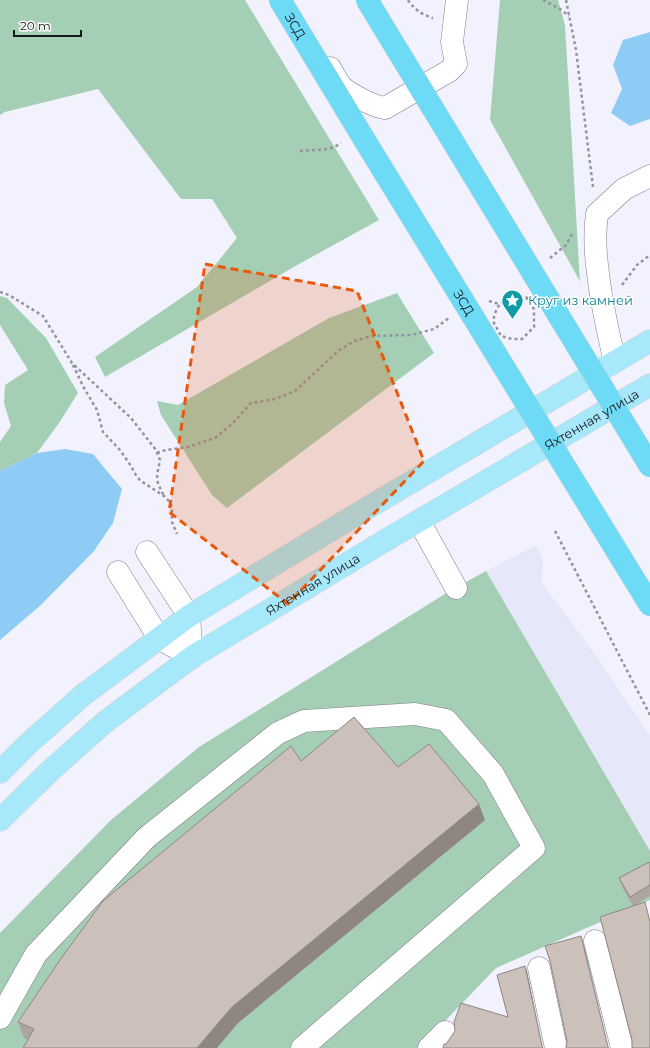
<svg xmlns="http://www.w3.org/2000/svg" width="650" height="1048" viewBox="0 0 650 1048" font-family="Montserrat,sans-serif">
<rect width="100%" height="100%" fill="#f2f2fe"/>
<!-- built -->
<polygon fill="#e7e7fa" points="536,545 543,560 542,583 597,657 650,735 650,851 486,571"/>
<!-- green -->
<g fill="#a4cfb5">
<polygon points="0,0 245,0 379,220 299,264 105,377 95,357 197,287 237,238 212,199 181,199 98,89 5,112 0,115"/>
<polygon points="500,0 558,0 565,25 580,282 582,285 490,120"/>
<polygon points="397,293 434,353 227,508 212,495 161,415 157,401 178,405 329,318"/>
<polygon points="0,296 7,298 46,338 78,393 59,423 37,453 0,471 0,442 11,426 4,403 5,385 28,370 0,325"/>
<polygon points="486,571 650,851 650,900 496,968 419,1048 0,1048 0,933 111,820 199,747 448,592"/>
</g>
<!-- water -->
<g fill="#8fccf5">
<polygon points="650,32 650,119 630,126 611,113 622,89 613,65 623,40"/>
<polygon points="65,449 93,454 122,489 113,523 94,551 41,605 0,640 0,471 37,453"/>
</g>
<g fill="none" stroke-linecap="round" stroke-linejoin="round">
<defs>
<g id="minor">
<path d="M330 68C334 74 337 82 342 87 349 94 375 107 385 108L449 71 456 64 452 42 457 0"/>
<path d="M615 361C609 339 605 317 601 295 597 268 593 241 597 214L624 189 650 176"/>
<polyline points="419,521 456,588"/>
<polyline points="147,552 189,616 192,657"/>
<polyline points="118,572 159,638 192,657"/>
<polyline points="595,941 622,1048"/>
<polyline points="539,968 556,1048"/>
<polyline points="0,1018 36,954 147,837 278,733 304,721 415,714 446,720 493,774 534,848 302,1048"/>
<polyline points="429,1048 445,1032"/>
</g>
<g id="major">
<polyline points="0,772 28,744 83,695 189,616 364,510 650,341"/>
<path id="s1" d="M0 820 50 771 105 722 192 657 381 543 650 385"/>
</g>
</defs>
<!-- minor casing -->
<use href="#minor" stroke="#7e7e89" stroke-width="23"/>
<!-- major casing -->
<use href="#major" stroke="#d1d1d1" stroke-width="23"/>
<!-- path -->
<g stroke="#93939c" stroke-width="2.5" stroke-dasharray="3 3" stroke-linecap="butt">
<path d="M408 0C414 9 422 15 433 18"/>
<polyline points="543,0 560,9 569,16"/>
<polyline points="566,0 576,50 593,187"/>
<path d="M300 151C314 149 329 152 341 143"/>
<polyline points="550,258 566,245 572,234"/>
<polyline points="622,285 637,265 650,255"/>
<polyline points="0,292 9,295 43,316 72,363 131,418 156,450 160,460 157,475 158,484 164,496"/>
<path d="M514 296 526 297 534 309V327L522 339H512L501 336 493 321C497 305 499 303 514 296Z"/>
<polyline points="489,301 499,304"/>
<polyline points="73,365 84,388 97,410 103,432 120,450 131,466 137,477 141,481 164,496 170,502 172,507 172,522 177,534"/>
<polyline points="157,453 166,450 188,447 215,438 232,424 251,403 275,399 295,391 338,351 354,341 372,336 411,335 434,329 449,318"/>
<polyline points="555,531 650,715"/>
</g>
<!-- minor -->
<use href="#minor" stroke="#fff" stroke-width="22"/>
<!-- major -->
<use href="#major" stroke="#a7e9fa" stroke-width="22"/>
<defs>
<g id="highway-bridge">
<path id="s2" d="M280 0 367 144 650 605"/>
<polyline points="367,0 650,466"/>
</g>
</defs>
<!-- highway-bridge casing -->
<use href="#highway-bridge" stroke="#d1d1d1" stroke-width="23" stroke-linecap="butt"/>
<!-- highway-bridge -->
<use href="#highway-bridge" stroke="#6ddbf6" stroke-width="22"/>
</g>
<!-- wall -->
<g fill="#afa5a0">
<polygon points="301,761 398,767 485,820 238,1023 28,1040 24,1038 18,1022"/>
<polygon points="650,863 650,896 633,906 622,887 619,878"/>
</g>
<!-- shaded-wall -->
<g fill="#8f8682">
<polygon points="479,804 485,820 238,1023 217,1048 197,1048 232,1007"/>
<polygon points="581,936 583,941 609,1048"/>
<polygon points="525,966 527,971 543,1048"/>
</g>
<!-- building -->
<g fill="#ccc0ba" stroke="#8f8682">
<polygon points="354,717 398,767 429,744 479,804 232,1007 197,1048 23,1048 34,1029 18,1022 62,957 103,901 291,746 301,761"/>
<polygon points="649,862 650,863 650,885 630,897 619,878"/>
<polygon points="645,902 650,922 650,1048 632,1048 632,1040 600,917"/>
<polygon points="581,936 608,1047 609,1048 566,1048 566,1047 567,1041 550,961 545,946"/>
<polygon points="525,966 542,1046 543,1048 443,1048 444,1044 446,1044 455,1031 454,1022 461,1003 508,1017 497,975"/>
</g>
<!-- marked area -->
<path fill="#e8590c" fill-opacity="0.2" stroke="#e8590c" stroke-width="3" stroke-dasharray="8 5" stroke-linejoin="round" d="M205 264 357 291 424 461 288 604 169 512Z"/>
<!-- icons -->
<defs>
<symbol id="sight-pin" viewBox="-11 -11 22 30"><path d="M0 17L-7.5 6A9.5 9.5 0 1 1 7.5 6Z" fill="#0f9aa8" stroke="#fff"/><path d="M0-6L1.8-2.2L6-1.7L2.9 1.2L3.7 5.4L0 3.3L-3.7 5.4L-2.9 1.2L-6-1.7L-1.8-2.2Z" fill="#fff"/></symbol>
</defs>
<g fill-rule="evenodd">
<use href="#sight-pin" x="500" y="288" width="25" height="34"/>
</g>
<g text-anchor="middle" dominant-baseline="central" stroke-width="3" stroke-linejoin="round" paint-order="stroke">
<!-- street labels -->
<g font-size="13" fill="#17171b" stroke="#fff">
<text stroke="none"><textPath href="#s2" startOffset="30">ЗСД</textPath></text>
<text stroke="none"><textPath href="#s2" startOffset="354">ЗСД</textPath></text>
<text stroke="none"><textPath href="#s1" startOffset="717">Яхтенная улица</textPath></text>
<text stroke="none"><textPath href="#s1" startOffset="393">Яхтенная улица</textPath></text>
</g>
<!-- culture labels -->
<g font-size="13" fill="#0d838f" stroke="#fff" text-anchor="start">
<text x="528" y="300">Круг из камней</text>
</g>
</g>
<!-- scale -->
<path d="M14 30v6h67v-6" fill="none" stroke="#17171b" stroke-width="2"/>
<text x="20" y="30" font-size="12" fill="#17171b" stroke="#ffffff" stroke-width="3" paint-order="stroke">20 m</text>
</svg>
